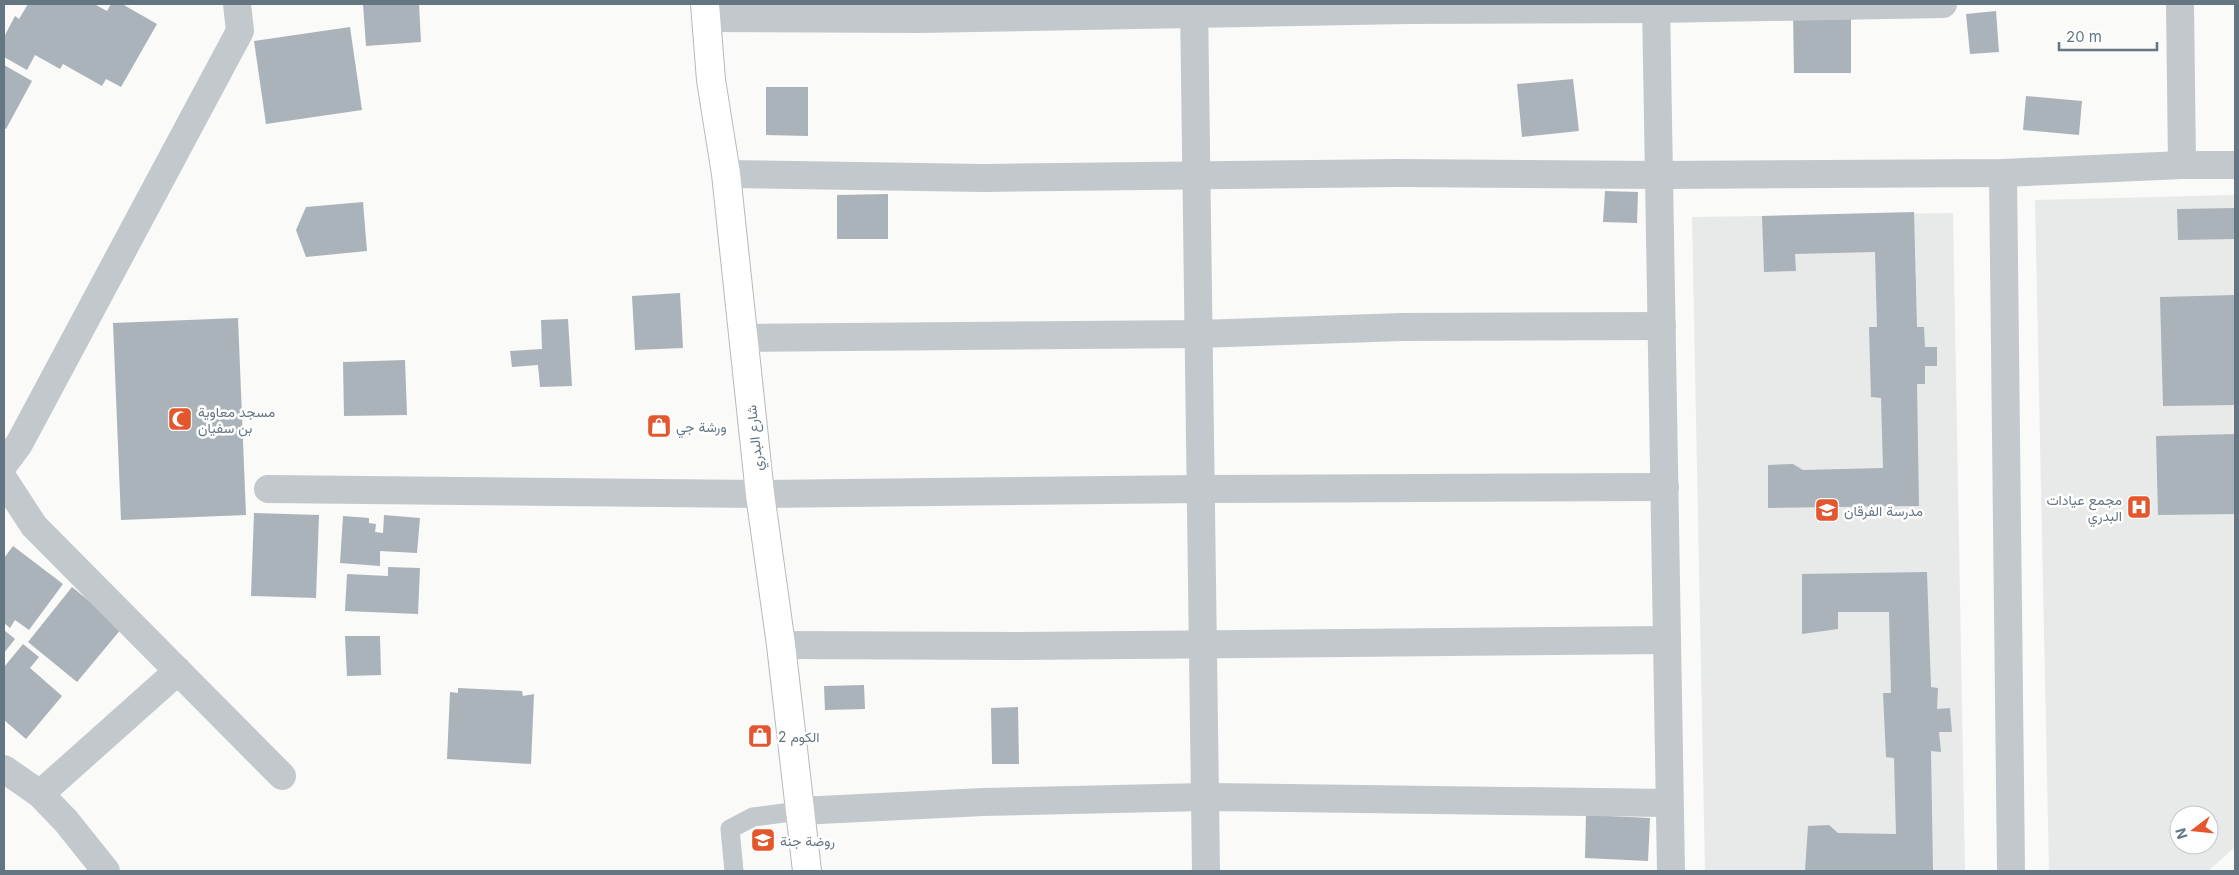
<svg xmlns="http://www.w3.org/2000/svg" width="2239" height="875" viewBox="0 0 2239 875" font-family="Inter,Vazirmatn,sans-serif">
<rect width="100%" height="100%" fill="#fafaf8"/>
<!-- built -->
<g fill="#e8e9e9" fill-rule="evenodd">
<path d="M2235 195V847L2208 871H2049L2035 200ZM2179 815H2209V845H2179Z"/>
<polygon points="1953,213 1965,871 1705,871 1692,217"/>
</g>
<!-- building -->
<g fill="#aab3b9">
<polygon points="28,4 94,4 107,11 111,4 122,4 157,24 121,87 106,79 102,86 63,64 60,69 35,55 27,70 4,57 4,37 15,16 19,19"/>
<polygon points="363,4 419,4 421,42 366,46"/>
<polygon points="1996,11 1999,52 1970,54 1966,14"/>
<polygon points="1793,12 1851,12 1851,73 1794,73"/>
<polygon points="350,27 362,110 266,124 254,41"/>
<polygon points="4,65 32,81 6,129 4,128"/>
<polygon points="1573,79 1579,131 1522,137 1517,84"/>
<polygon points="766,87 808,87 808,136 766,135"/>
<polygon points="2026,96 2082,101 2079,135 2023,130"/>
<polygon points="1605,191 1638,192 1637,223 1603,222"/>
<polygon points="888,194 888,239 837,239 837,195"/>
<polygon points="363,202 367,251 306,257 296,230 306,207"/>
<polygon points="2235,208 2235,239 2178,240 2177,209"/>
<polygon points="1914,212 1917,327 1924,327 1925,347 1937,347 1937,366 1925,366 1925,384 1917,384 1919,506 1768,508 1768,465 1793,464 1803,470 1883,468 1881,398 1871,397 1869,327 1877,327 1875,252 1795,254 1796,271 1764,272 1762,216"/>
<polygon points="680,293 683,348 635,350 632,296"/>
<polygon points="2235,295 2235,405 2163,406 2160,297"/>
<polygon points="238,318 246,515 121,520 113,323"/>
<polygon points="568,319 572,386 540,387 538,365 512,367 510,351 542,349 541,320"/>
<polygon points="405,360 407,415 344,416 343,362"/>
<polygon points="2235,434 2235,514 2158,515 2156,436"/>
<polygon points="254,513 319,515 316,598 251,596"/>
<polygon points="384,515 420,518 417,553 380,551 380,566 340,563 343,516 369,518 369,523 376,524 375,532 383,533"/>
<polygon points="13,546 63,584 29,630 15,620 10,628 4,623 4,558"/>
<polygon points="388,567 420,568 418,614 345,611 347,574 388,576"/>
<polygon points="1927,572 1931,687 1938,688 1937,709 1950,708 1952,732 1939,732 1941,752 1931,751 1933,871 1805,871 1808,826 1829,825 1838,833 1896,834 1894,758 1886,757 1883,693 1891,693 1889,612 1838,612 1838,629 1802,634 1802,574"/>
<polygon points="72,587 122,628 77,682 28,642"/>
<polygon points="4,630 15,639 4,653"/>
<polygon points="345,636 380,636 381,675 347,676"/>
<polygon points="23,644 39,657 30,668 62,696 26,739 4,720 4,667"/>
<polygon points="864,685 865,709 825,710 824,686"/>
<polygon points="458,688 522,691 523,696 534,694 531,764 447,759 450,692 458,693"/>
<polygon points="1018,707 1019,764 992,764 991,708"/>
<polygon points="1586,815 1650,818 1648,861 1585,858"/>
</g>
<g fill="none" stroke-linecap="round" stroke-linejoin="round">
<defs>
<polyline id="secondary" points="705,4 711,80 726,174 760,494 781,645 807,871"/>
</defs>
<!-- secondary casing -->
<use href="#secondary" stroke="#b3babf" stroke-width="30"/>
<!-- lane -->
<polyline stroke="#c3c8cc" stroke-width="19" points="734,871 730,829 753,817 799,811"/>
<!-- street -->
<g stroke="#c3c8cc" stroke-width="28">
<polyline points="1194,4 1206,871"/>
<polyline points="1656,4 1671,871"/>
<polyline points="2180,4 2182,165"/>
<polyline points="706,18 918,19 1408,10 1657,9 1943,4"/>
<polyline points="2003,173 2011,871"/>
<polyline points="726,174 984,178 1398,173 1659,175 2003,173 2182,165 2235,165"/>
<polyline points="744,338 1199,334 1403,327 1662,326"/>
<polyline points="4,464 19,444 240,31 237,4"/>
<polyline points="4,480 34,526 282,776"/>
<polyline points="268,489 760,494 1201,489 1665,487"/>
<polyline points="781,645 1019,646 1667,640"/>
<polyline points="4,769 40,794 66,821 106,871"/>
<polyline points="40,794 178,671"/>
<polyline points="799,811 983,802 1205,797 1669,803"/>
</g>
<!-- secondary -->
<use href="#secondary" stroke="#fff" stroke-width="28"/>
</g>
<!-- icons -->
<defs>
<symbol id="mosque-square" viewBox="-11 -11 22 22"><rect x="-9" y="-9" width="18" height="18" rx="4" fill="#e4572e" stroke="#fff"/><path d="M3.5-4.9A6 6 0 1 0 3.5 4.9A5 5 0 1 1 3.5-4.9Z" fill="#fff"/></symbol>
<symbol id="shop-square" viewBox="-11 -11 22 22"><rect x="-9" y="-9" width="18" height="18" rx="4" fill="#e4572e" stroke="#fff"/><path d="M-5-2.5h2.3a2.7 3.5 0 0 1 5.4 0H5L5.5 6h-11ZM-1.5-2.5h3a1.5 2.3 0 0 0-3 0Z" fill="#fff"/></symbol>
<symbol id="hospital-square" viewBox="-11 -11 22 22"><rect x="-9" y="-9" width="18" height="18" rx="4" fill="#e4572e" stroke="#fff"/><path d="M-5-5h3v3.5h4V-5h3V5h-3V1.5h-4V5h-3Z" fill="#fff"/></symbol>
<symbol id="school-square" viewBox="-11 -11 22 22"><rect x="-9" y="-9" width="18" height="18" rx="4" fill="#e4572e" stroke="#fff"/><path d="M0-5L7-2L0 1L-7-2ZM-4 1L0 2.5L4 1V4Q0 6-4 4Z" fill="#fff"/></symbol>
</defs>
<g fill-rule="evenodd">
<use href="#mosque-square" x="166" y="405" width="28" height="28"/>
<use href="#shop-square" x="645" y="412" width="28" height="28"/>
<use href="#hospital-square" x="2125" y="493" width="28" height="28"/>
<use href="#school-square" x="1813" y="496" width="28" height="28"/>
<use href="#shop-square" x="746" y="722" width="28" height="28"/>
<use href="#school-square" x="749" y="826" width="28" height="28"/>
</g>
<g text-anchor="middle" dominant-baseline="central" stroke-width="5" stroke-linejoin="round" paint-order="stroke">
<!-- poi labels -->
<g font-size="14" fill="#657683" stroke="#fff" text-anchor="start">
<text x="198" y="411">مسجد معاوية<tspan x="198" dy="16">بن سفيان</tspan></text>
<text x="676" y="426">ورشة جي</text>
<text x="2122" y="499" text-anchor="end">مجمع عيادات<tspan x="2122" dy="16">البدري</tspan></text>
<text x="1844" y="510">مدرسة الفرقان</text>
<text x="778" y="736">الكوم 2</text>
<text x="780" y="840">روضة جنة</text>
</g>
<!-- street labels -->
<g font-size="14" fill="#657683" stroke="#fff">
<text transform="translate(754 438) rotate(-96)">شارع البدري</text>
</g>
</g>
<!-- border -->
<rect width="2239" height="875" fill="none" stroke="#657683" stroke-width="10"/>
<!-- north arrow -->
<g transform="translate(2194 830) rotate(254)"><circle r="24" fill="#ffffff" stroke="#c1c8cd"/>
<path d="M0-4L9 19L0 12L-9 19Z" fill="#e4572e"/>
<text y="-8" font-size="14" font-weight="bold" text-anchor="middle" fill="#657683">N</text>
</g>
<!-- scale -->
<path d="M2059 42v8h98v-8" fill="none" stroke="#657683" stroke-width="2.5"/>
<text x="2066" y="42" font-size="15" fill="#657683" stroke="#ffffff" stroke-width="4" paint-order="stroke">20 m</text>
</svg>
